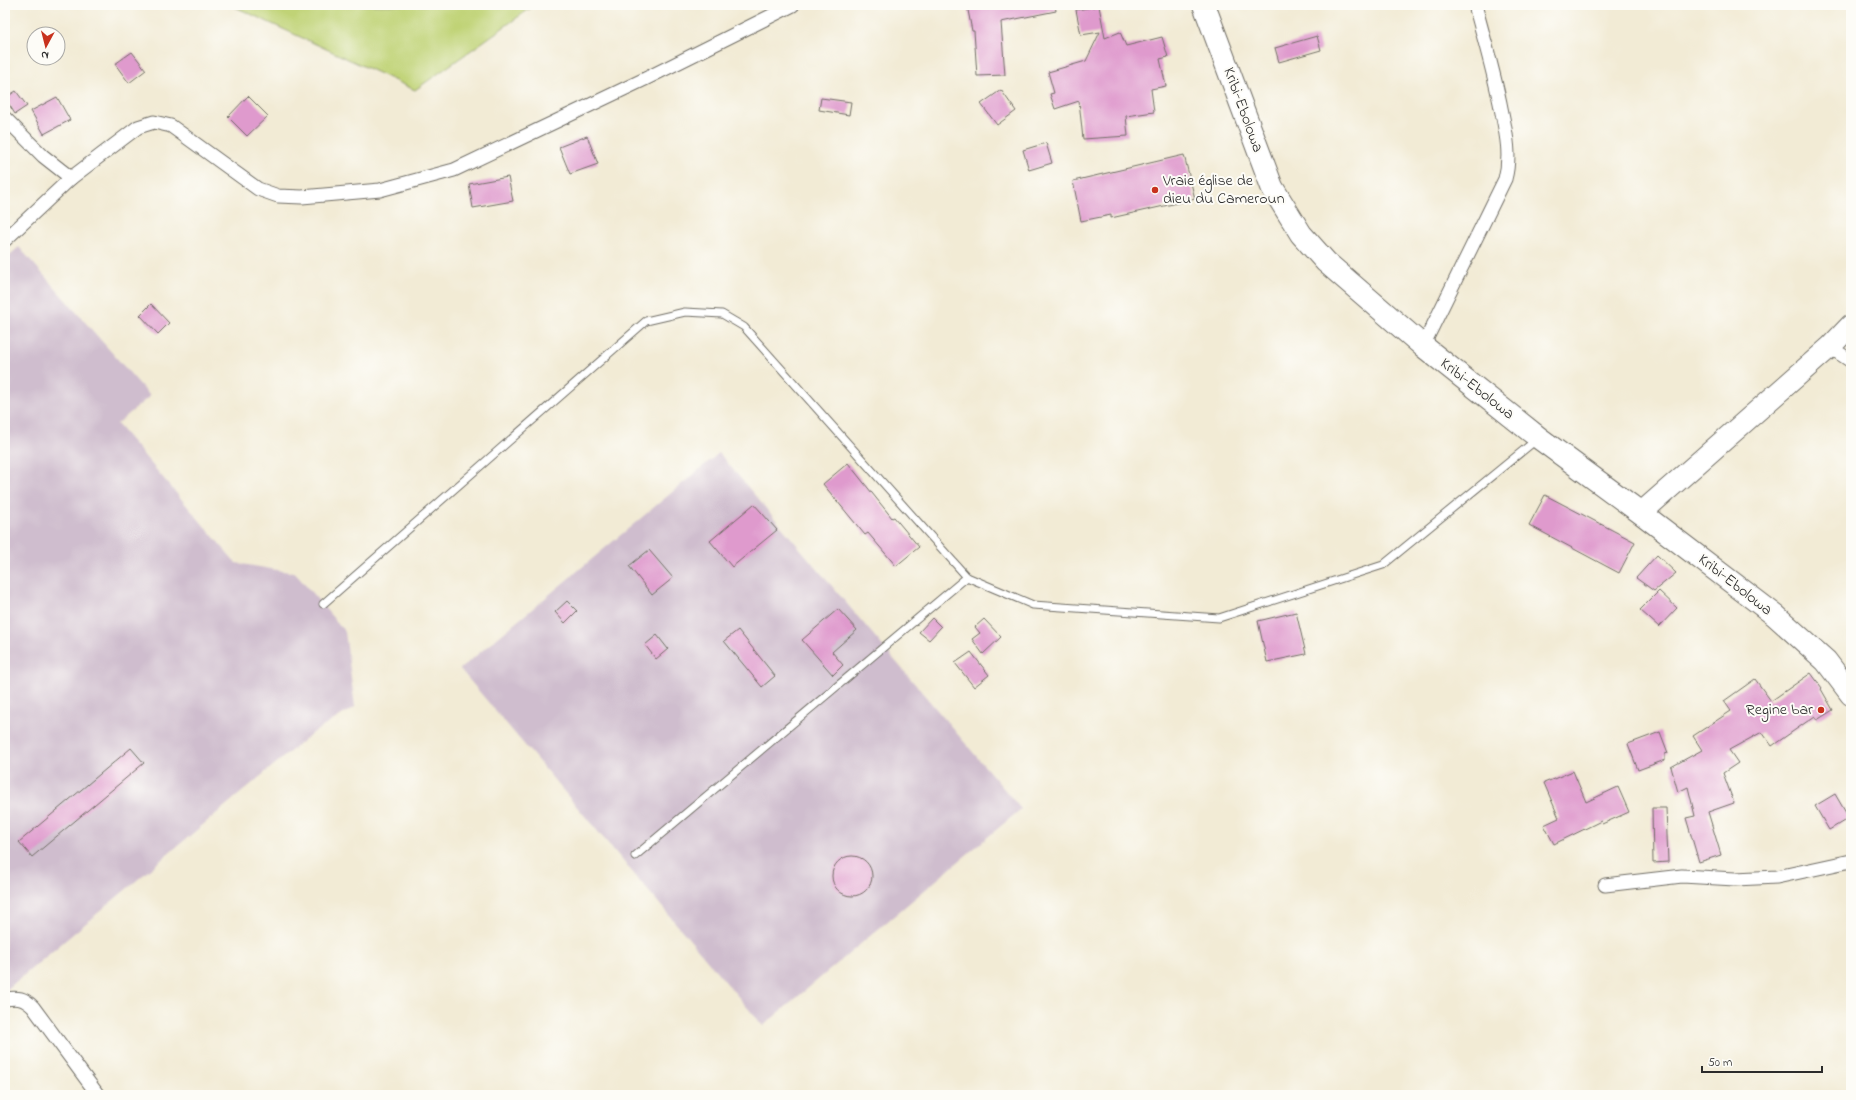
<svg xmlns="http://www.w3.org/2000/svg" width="1856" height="1100" viewBox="0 0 1856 1100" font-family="'Indie Flower',sans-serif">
<rect width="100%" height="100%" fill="#fdfcf7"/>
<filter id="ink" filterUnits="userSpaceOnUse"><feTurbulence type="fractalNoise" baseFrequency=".025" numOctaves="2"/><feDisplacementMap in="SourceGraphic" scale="8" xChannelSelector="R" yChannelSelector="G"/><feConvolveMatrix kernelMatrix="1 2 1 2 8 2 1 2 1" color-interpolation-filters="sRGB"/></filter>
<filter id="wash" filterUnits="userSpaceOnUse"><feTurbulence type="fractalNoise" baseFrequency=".012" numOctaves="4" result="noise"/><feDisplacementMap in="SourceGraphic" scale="16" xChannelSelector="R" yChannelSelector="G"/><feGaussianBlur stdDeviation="0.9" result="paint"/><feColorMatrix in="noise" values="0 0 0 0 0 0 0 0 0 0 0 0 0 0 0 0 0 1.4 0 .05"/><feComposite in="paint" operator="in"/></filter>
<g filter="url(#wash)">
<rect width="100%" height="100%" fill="#f2ebd5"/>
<!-- industrial -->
<g fill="#cfbdce">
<polygon points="19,247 150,396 117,424 236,563 295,573 345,632 355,707 311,734 5,991 5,259"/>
<polygon points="719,453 1021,809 763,1026 460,669"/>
</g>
<!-- green -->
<polygon fill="#c0d376" stroke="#767f50" points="231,5 535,5 415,90"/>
<g id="blocks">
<!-- building -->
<g fill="#df9acd">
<polygon points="967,5 1055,5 1056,11 1001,22 1005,75 977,76 974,31 972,31"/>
<polygon points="1099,6 1105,38 1120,32 1126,46 1162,37 1168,57 1160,59 1166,86 1151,89 1154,112 1126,116 1128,136 1083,139 1079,101 1055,109 1050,94 1054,93 1048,72 1086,61 1100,32 1081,35 1076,10"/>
<polygon points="1317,36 1321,50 1279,62 1275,48"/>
<polygon points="132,52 146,70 129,83 115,64"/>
<polygon points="1001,90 1016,111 997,125 981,104"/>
<polygon points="16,91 27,106 15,114 5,98"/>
<polygon points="248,96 268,116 247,136 228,117"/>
<polygon points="57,97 70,120 44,134 31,111"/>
<polygon points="821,98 851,102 849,115 819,110"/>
<polygon points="587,136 598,164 570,174 559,147"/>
<polygon points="1046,143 1052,163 1029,170 1023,150"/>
<polygon points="1184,155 1195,199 1111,218 1111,215 1081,221 1073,181"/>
<polygon points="508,177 513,201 473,208 469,184"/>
<polygon points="151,304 169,323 158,334 140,315"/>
<polygon points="848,463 892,518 894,517 919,547 896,566 868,533 865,535 823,484"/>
<polygon points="1545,495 1635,542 1619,573 1529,525"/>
<polygon points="754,504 777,530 732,567 710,541"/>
<polygon points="649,550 673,578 652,595 629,566"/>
<polygon points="1657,555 1676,573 1654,591 1636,578"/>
<polygon points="1659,591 1677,608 1659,627 1640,610"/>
<polygon points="567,601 577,611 565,623 555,612"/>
<polygon points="838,609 857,630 832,652 843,665 833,675 802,640"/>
<polygon points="1296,612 1306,654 1267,662 1258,621"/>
<polygon points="932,618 941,627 929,640 919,632"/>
<polygon points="984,619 1001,637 983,654 972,639 980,633 975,627"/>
<polygon points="738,630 775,676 762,687 724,641"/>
<polygon points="657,635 668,649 656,659 645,645"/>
<polygon points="971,652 989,675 974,687 955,663"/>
<polygon points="1811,673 1822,688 1821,689 1833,710 1817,720 1815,716 1772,746 1762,732 1729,750 1738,763 1723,773 1734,803 1708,812 1721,855 1699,862 1686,818 1695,816 1688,787 1678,792 1671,767 1702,750 1693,736 1731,711 1724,701 1755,679 1771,701"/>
<polygon points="1660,732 1668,753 1665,754 1665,760 1638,770 1628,744"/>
<polygon points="131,748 144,763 32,857 19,842"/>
<polygon points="1573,771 1586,802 1618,787 1629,812 1602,824 1601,821 1554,844 1544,825 1559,818 1544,783"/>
<polygon points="1835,794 1849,818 1829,830 1815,806"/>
<polygon points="1652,808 1666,808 1668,862 1653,863"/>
<circle cx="852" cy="876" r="20"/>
</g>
</g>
</g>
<g filter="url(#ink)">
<use href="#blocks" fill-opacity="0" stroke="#716e66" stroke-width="1"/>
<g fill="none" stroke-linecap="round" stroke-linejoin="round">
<defs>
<g id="lane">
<polyline points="323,604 646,321 685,312 722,314 744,327 967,577 1033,605 1219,618 1383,565 1536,440"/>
<polyline points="635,856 967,577"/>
</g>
<g id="street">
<polyline points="5,118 43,156 71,178"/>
<polyline points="5,240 71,178 138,127 154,122 171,126 258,189 278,196 302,197 380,190 454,170 645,79 793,5"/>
<path d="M1423 346 1505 179C1512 153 1505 129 1500 103 1493 70 1484 38 1475 5"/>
<polyline points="1830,347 1851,361"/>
<polyline points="1605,885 1682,876 1735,879 1777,877 1851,861"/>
<path d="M5 999C18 997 24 998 33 1007L98 1095"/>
</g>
<polyline id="primary" points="1641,513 1830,347 1851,325"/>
<polyline id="highway" points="1204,5 1272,187 1301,234 1326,262 1423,346 1539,438 1641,513 1776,616 1826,661 1851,694"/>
</defs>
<!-- lane casing -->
<use href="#lane" stroke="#716e66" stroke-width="9"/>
<!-- street casing -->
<use href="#street" stroke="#716e66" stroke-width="15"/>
<!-- primary casing -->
<use href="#primary" stroke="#716e66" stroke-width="23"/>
<!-- highway casing -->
<use href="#highway" stroke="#716e66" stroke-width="24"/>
<!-- lane -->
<use href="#lane" stroke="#fff" stroke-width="7"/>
<!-- street -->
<use href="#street" stroke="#fff" stroke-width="13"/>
<!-- primary -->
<use href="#primary" stroke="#fff" stroke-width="21"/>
<!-- highway -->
<use href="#highway" stroke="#fff" stroke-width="22"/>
</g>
</g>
<!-- markers -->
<g fill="#c8321e" stroke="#fdfcf7" stroke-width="1.5">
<circle cx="1155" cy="190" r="4"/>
<circle cx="1821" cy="710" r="4"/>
</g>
<g text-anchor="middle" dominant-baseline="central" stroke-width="4" stroke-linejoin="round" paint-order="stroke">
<!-- street labels -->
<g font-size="16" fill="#2b2b2b" stroke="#fdfcf7">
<text transform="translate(1243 110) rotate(70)">Kribi-Ebolowa</text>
<text transform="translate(1477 389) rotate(38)">Kribi-Ebolowa</text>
<text transform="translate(1735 585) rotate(38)">Kribi-Ebolowa</text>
</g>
<!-- poi labels -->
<g font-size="16" fill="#2b2b2b" stroke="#fdfcf7" text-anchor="start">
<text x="1163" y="181">Vraie église de<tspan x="1163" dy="18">dieu du Cameroun</tspan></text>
<text x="1813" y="710" text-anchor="end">Regine bar</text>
</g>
</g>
<!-- margin -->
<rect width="1856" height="1100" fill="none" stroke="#fdfcf7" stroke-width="20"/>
<!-- north arrow -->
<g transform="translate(46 46) rotate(187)"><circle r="19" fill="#fdfcf7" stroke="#a9a8a5"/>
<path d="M0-3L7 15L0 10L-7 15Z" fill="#c8321e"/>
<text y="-6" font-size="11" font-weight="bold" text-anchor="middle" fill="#2b2b2b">N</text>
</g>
<!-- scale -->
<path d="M1702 1066v6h120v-6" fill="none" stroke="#2b2b2b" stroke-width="2"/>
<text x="1708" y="1066" font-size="12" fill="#2b2b2b" stroke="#fdfcf7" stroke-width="3" paint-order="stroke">50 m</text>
</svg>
